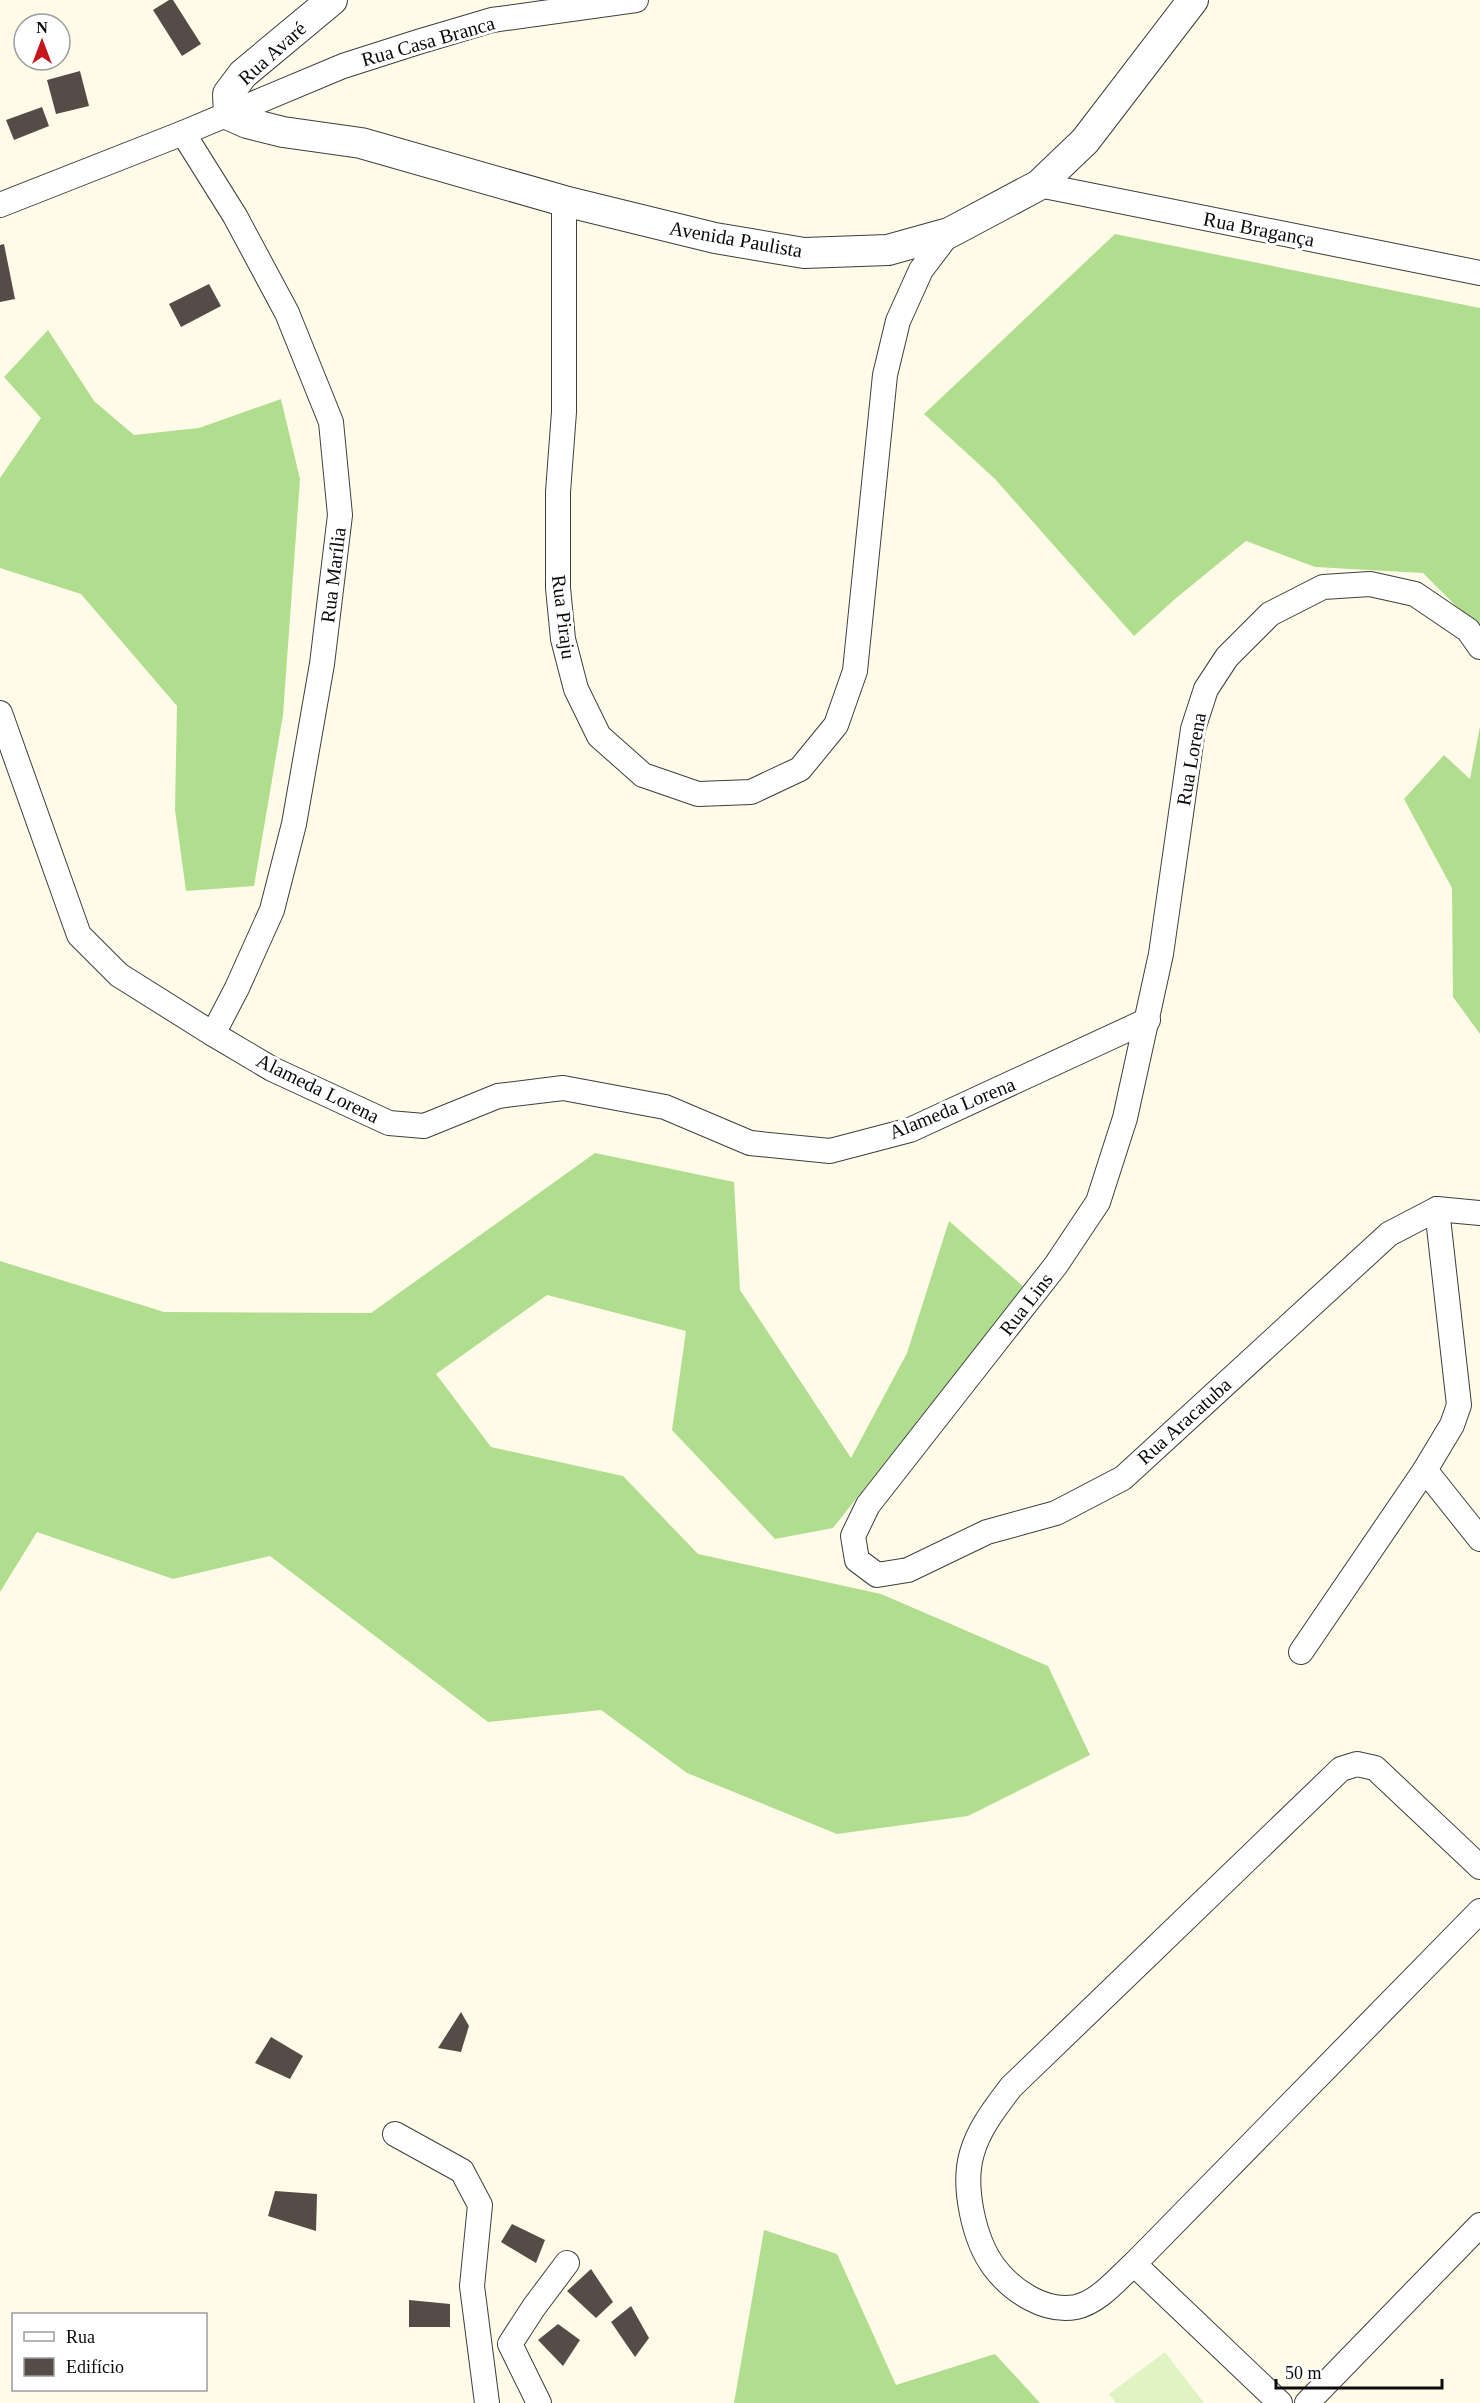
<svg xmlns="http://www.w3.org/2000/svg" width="1480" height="2403" viewBox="0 0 1480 2403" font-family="Georgia,serif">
<rect width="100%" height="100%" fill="#fffbe9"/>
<!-- forest -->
<g fill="#b0de8e">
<polygon points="1115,234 1480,308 1480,630 1423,573 1315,567 1246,541 1175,599 1134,636 995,479 924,414"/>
<polygon points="48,330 94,401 134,435 199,428 281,399 300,479 283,715 254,886 186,891 175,810 177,706 81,594 0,568 0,478 41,418 4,377"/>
<polygon points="1480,726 1480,1034 1453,997 1452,888 1404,799 1444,755 1470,779"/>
<polygon points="595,1153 734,1182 740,1290 851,1458 907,1353 949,1221 1024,1287 833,1528 775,1539 672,1430 686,1331 547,1295 436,1374 491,1447 623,1476 698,1554 881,1594 1048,1666 1090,1755 968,1816 837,1834 687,1773 601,1710 488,1722 270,1556 173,1579 37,1532 0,1592 0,1261 164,1312 371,1313"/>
<polygon points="764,2230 837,2254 896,2385 995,2354 1040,2403 734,2403"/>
</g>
<!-- pitch -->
<polygon fill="#e1f3c3" points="1165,2352 1204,2403 1116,2403 1109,2394"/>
<!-- building -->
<g fill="#554c47">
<polygon points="169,0 173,0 201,44 182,56 153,10"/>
<polygon points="80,71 89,106 56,114 47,80"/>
<polygon points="42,107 49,126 14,140 6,120"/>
<polygon points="4,244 15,299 0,302 0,245"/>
<polygon points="209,284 221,306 181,327 169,304"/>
<polygon points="461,2012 469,2026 461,2052 438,2048"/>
<polygon points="271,2037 303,2056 290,2079 255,2063"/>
<polygon points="275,2191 317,2194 316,2231 268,2216"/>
<polygon points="512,2224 545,2240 536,2263 501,2242"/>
<polygon points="591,2269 613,2302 596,2318 567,2291"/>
<polygon points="409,2300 450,2304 450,2327 409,2327"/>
<polygon points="631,2306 649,2338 635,2357 611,2322"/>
<polygon points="558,2324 580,2340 563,2366 538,2340"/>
</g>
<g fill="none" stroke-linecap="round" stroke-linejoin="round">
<defs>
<g id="minor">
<polyline points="183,133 235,216 287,313 331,422 340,515 322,664 294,824 272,910 237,988 213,1034"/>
<polyline points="1039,185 1480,273"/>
<polyline points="564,201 564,412 558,492 558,588 563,639 576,689 599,736 643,775 698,794 751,792 800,769 836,725 855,671 885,375 898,321 921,270 949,233"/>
<polyline points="0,205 183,133 343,66 418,42 492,20 636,0"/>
<polyline points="1480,647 1468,630 1415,594 1370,584 1323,587 1270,614 1227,657 1206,689 1193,729 1161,954 1125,1118 1098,1202 1056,1265 868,1505 853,1536 857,1560 877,1575 908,1570 987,1532 1056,1513 1123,1478 1389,1234 1437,1209 1480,1213"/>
<polyline points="0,713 79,935 119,975 213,1034 272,1069 389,1123 424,1126 498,1096 563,1088 665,1107 750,1143 830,1151 910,1130 1148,1020"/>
<polyline points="1425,1470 1480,1539"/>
<polyline points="1301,1652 1425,1470 1452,1425 1459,1405 1437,1209"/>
<path d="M1480 1867 1375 1768 1357 1764 1341 1769 1011 2087C996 2107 979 2128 972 2153 962 2186 974 2240 994 2267 1012 2291 1045 2313 1076 2307 1099 2302 1117 2279 1134 2264L1480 1911"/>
<polyline points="395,2134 462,2171 480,2205 472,2286 487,2403"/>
<polyline points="1134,2264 1280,2403"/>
<polyline points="539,2403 510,2344 534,2307 567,2263"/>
<polyline points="1307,2403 1480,2225"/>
</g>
<polyline id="tertiary" points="332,0 243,74 228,94 229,115 247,123 283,132 361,143 564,201 715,238 804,253 888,250 949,233 1039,185 1085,141 1193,0"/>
</defs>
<!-- minor casing -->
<use href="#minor" stroke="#3e3e3e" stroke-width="26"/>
<!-- tertiary casing -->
<use href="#tertiary" stroke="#3e3e3e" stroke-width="32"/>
<!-- minor -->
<use href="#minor" stroke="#fff" stroke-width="24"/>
<!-- tertiary -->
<use href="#tertiary" stroke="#fff" stroke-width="30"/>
</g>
<g text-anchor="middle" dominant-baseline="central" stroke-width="6" stroke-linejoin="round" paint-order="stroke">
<!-- street labels -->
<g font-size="20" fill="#0b0b0b" stroke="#fff">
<text transform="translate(428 41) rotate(-16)">Rua Casa Branca</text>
<text transform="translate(272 53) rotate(-42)">Rua Avaré</text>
<text transform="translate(1259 229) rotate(11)">Rua Bragança</text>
<text transform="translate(736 239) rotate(10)">Avenida Paulista</text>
<text transform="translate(333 575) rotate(-83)">Rua Marília</text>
<text transform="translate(564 617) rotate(83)">Rua Piraju</text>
<text transform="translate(1191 759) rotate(-80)">Rua Lorena</text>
<text transform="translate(318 1088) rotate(26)">Alameda Lorena</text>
<text transform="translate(952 1108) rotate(-22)">Alameda Lorena</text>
<text transform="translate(1026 1304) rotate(-52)">Rua Lins</text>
<text transform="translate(1184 1421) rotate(-42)">Rua Aracatuba</text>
</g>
</g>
<!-- legend -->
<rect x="12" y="2313" width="195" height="78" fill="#ffffff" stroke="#9d9d9d" stroke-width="1.5"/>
<rect x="24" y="2332" width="30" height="9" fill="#ffffff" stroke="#9d9d9d" stroke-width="1.5"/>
<text x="66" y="2343" font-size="18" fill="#0b0b0b">Rua</text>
<rect x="24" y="2358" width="30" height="18" fill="#554c47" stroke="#9d9d9d" stroke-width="1.5"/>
<text x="66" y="2373" font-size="18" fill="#0b0b0b">Edifício</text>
<!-- north arrow -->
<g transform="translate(42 42)"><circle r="28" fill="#ffffff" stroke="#9d9d9d" stroke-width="1.5"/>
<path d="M0-4.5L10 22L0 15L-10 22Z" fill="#c6181c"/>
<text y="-9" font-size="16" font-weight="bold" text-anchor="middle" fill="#0b0b0b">N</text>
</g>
<!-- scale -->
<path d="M1276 2379v9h166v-9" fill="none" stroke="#0b0b0b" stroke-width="3"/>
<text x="1285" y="2379" font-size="18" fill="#0b0b0b" stroke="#ffffff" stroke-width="4.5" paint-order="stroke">50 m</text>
</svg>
